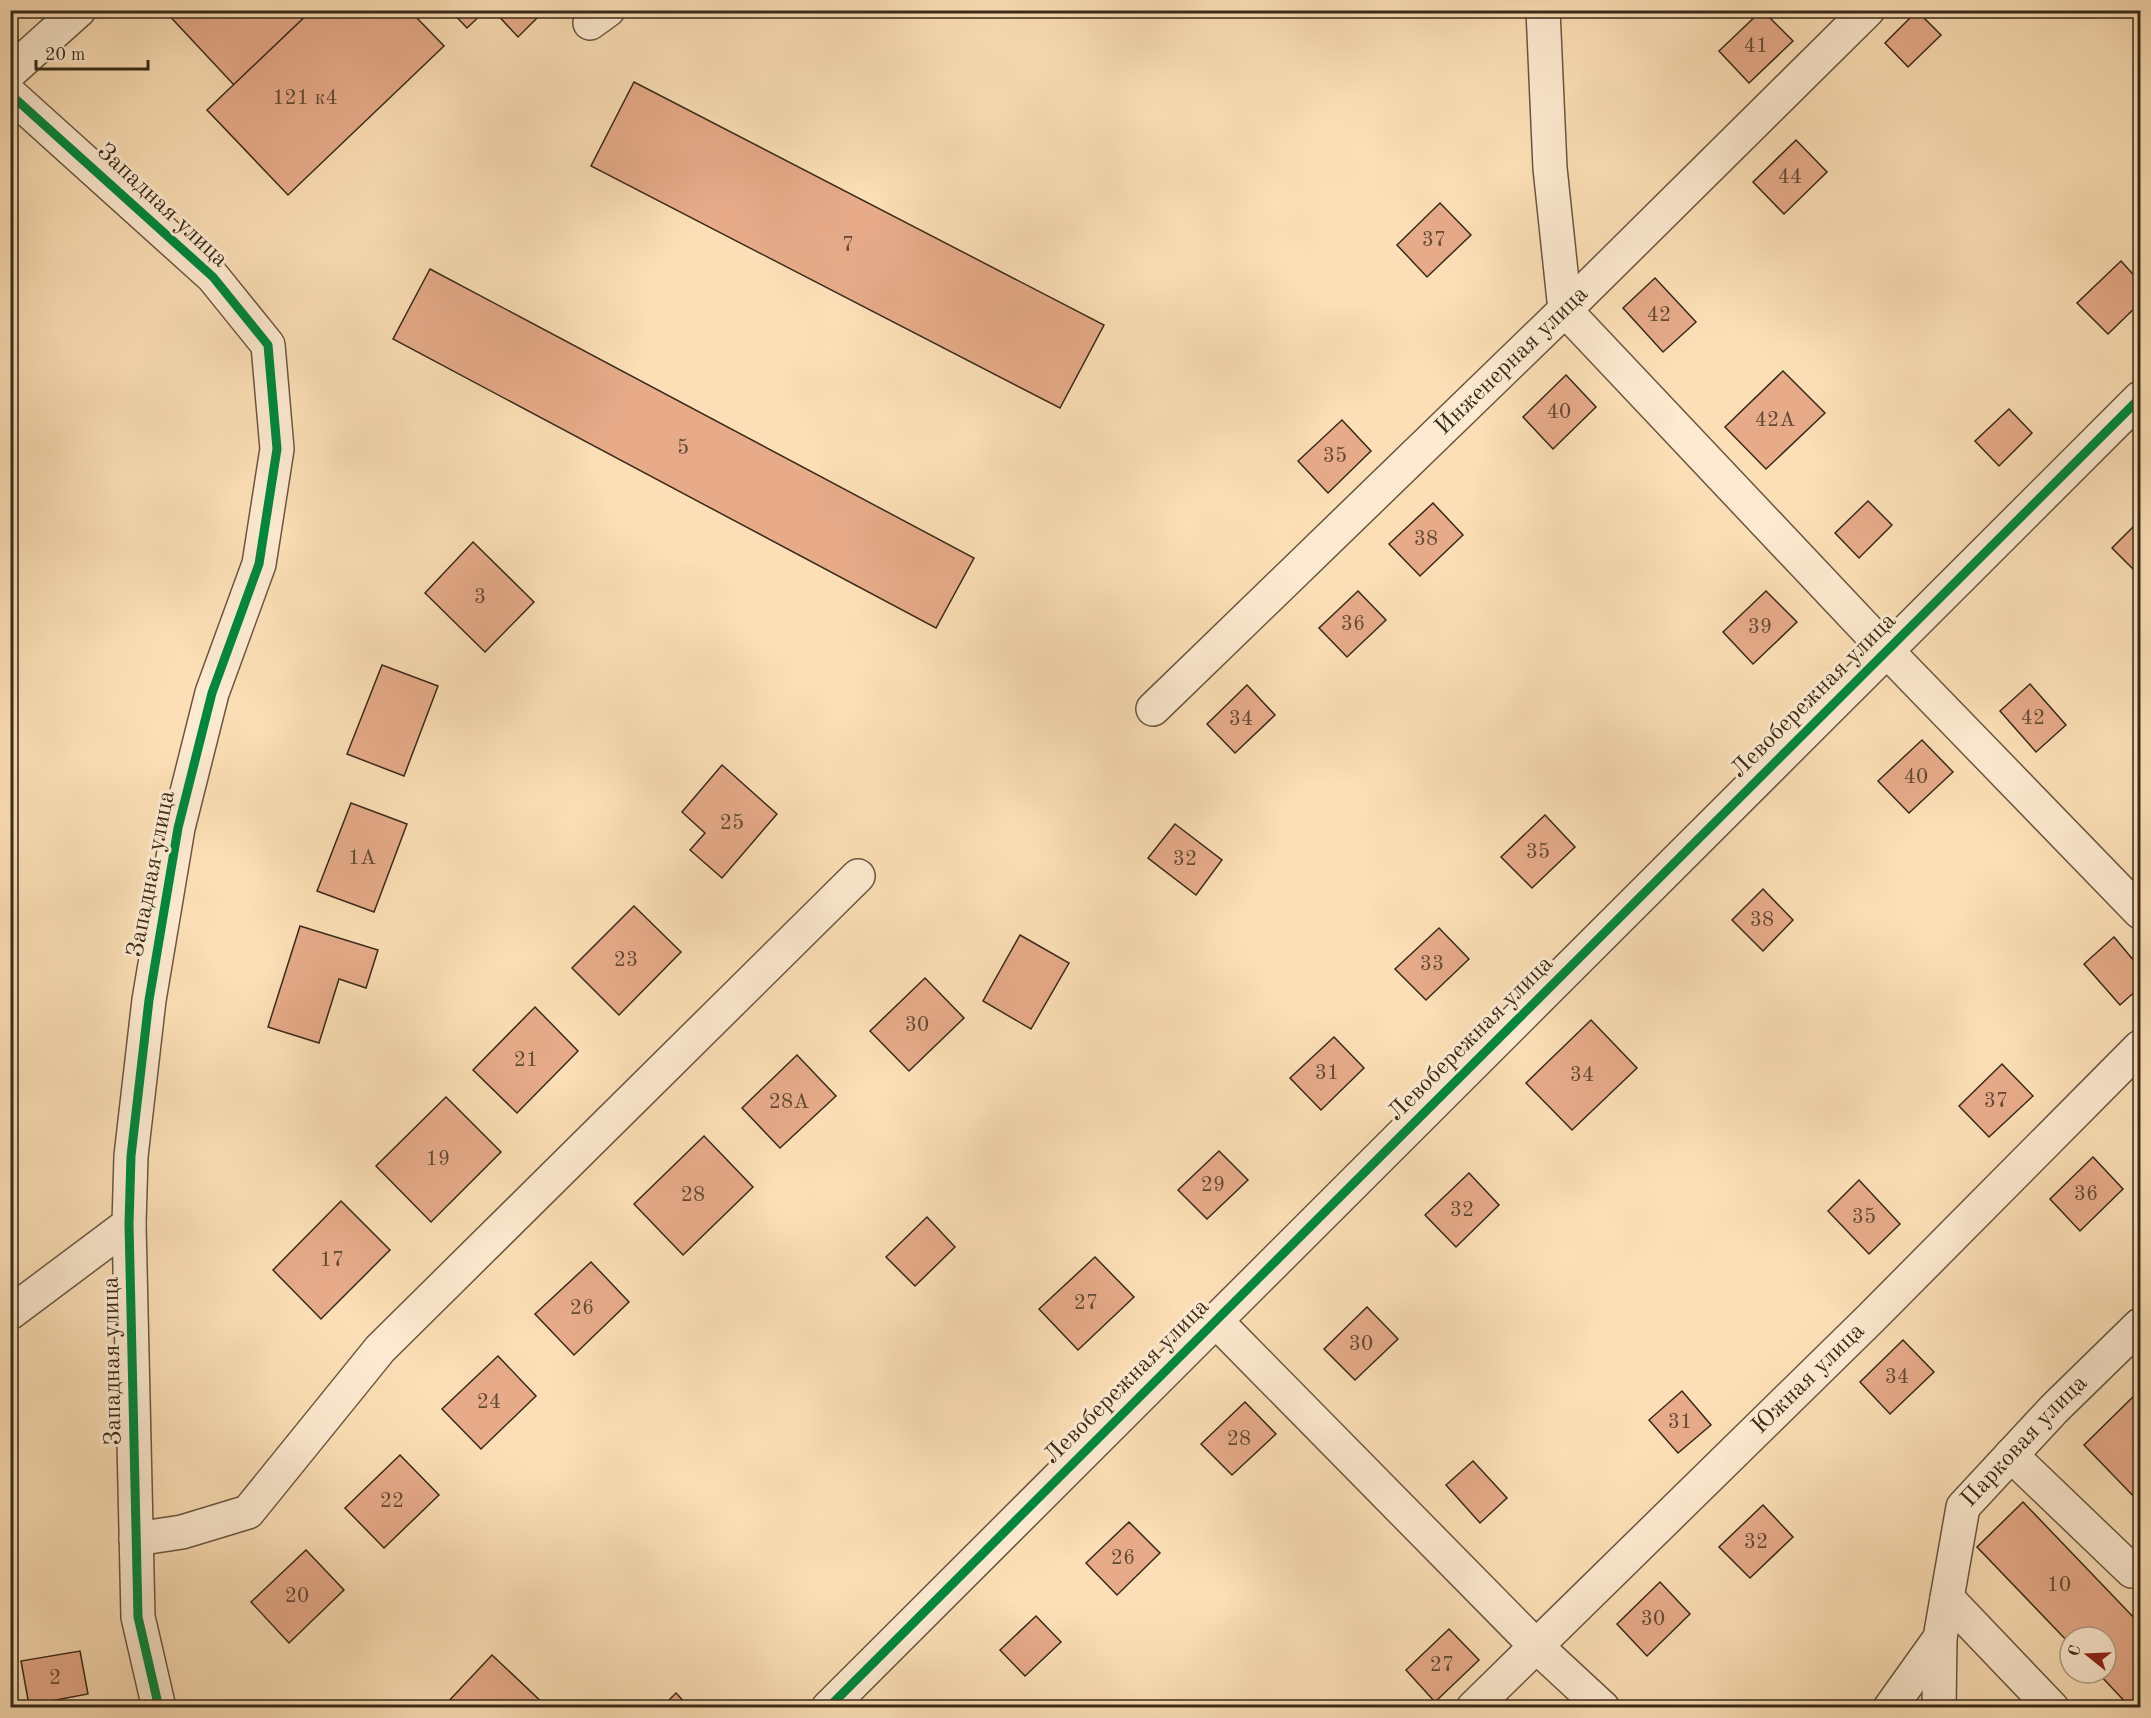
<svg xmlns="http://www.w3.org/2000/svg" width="2151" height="1718" viewBox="0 0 2151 1718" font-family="'Old Standard TT',serif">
<rect width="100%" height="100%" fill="#fcdfb6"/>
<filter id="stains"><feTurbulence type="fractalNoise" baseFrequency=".00333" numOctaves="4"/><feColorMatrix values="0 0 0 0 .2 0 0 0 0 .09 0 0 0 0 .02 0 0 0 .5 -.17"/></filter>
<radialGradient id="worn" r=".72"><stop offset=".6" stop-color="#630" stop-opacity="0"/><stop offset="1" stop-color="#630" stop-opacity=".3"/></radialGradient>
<!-- building -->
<g fill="#e7ab8a" stroke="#382a19" stroke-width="1.5">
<polygon points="164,10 312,10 234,85"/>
<polygon points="312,10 423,10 416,17 444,46 288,195 207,110"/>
<polygon points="450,10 486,10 467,28"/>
<polygon points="493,10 545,10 518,37"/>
<polygon points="1762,10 1793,41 1749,83 1719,51"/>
<polygon points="1917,11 1941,35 1908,67 1885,43"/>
<polygon points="634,82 1104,325 1060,408 591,166"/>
<polygon points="1796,140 1827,172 1784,214 1753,182"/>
<polygon points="1440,203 1471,235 1427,277 1397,245"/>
<polygon points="2121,261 2140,282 2140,303 2108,334 2077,303"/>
<polygon points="430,269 974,558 936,628 393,339"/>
<polygon points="1655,278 1696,322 1663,352 1623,308"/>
<polygon points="1783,371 1825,413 1766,469 1725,427"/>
<polygon points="1566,375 1596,407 1553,449 1523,417"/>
<polygon points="2009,409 2032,433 1999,466 1975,441"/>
<polygon points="1342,420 1371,451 1328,493 1298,461"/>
<polygon points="1868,501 1892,525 1859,558 1835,533"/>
<polygon points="1433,503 1463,535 1420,576 1389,544"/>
<polygon points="2140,520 2140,576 2112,548"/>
<polygon points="473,542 534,602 485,652 425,593"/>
<polygon points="1358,591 1386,620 1347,657 1319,628"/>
<polygon points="1766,591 1797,622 1753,664 1723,632"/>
<polygon points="382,665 438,686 404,776 347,754"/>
<polygon points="2030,684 2066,725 2036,752 2000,711"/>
<polygon points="1247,685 1275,715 1235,753 1207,724"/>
<polygon points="1922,740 1953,772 1909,813 1878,781"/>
<polygon points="722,765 777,814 722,878 690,850 705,833 682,812"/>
<polygon points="351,803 407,824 374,912 317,891"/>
<polygon points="1545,815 1575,847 1532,888 1501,857"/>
<polygon points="1175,824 1222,860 1196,895 1148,858"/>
<polygon points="1763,889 1793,920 1763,951 1732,920"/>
<polygon points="634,906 681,952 619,1015 572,968"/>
<polygon points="300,926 378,950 366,988 339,979 319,1043 268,1027"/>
<polygon points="1439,928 1469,959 1426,1000 1395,969"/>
<polygon points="1020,935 1069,963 1031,1029 983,1001"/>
<polygon points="2114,937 2140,968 2140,987 2120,1005 2084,964"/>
<polygon points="925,978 964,1018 909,1071 870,1031"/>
<polygon points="535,1007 578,1051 517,1113 473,1070"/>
<polygon points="1591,1020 1637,1068 1572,1130 1526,1083"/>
<polygon points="1334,1037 1364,1068 1321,1110 1290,1078"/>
<polygon points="797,1055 836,1096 780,1148 742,1108"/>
<polygon points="2002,1064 2033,1096 1989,1137 1959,1106"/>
<polygon points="446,1097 501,1152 431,1222 376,1166"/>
<polygon points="704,1136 753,1187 683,1255 634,1204"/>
<polygon points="1219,1151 1248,1180 1207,1219 1178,1190"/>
<polygon points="2093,1157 2123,1189 2080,1231 2050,1199"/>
<polygon points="1469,1173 1499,1205 1456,1247 1425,1215"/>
<polygon points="1859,1180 1900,1224 1869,1254 1828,1211"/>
<polygon points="341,1201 390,1250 321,1319 273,1270"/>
<polygon points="927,1217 955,1247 915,1286 886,1257"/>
<polygon points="1095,1257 1134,1297 1078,1350 1039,1309"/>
<polygon points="591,1262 629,1302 574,1355 535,1314"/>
<polygon points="1367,1307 1398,1339 1355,1380 1324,1349"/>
<polygon points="1903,1340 1934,1372 1890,1414 1860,1382"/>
<polygon points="498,1356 536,1396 481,1449 442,1409"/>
<polygon points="2140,1390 2140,1503 2084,1445"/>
<polygon points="1682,1391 1711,1425 1678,1453 1649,1420"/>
<polygon points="1245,1402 1276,1434 1232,1475 1201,1444"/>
<polygon points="400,1455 439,1495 384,1548 345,1508"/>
<polygon points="1473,1461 1507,1498 1480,1523 1446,1485"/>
<polygon points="2023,1502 2140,1624 2140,1708 2131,1708 2098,1673 2106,1673 2106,1637 2070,1637 2070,1644 1977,1547"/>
<polygon points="1763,1505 1793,1537 1750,1578 1719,1547"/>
<polygon points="1129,1522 1160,1553 1117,1595 1086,1563"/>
<polygon points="306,1550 344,1590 289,1643 251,1602"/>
<polygon points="1660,1582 1690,1614 1647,1656 1617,1624"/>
<polygon points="1036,1616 1061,1642 1025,1676 1000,1650"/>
<polygon points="1449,1629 1479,1660 1435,1702 1406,1670"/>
<polygon points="80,1651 88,1694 29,1705 21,1661"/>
<polygon points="492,1655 548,1708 448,1708 445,1705"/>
<polygon points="676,1693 690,1708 661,1708"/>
</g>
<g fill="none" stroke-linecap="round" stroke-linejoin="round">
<defs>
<g id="minor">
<polyline points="1543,10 1550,168 1565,310 1887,651 2140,912"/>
<polyline points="590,23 608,10"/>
<polyline points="10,72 79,10"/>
<polyline points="10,94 213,277 268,345 277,449 259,564 212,693 178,828 149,1000 131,1156 129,1224 138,1617 159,1708"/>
<path id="s1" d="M1153 709 1565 310 1868 10"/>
<polyline points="10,1313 129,1224"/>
<polyline points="1216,1321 1535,1645 1603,1708"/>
<polyline points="2011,1455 2132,1571 2140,1563"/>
<polyline points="136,1539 182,1532 248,1512 380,1349 858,876"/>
<polyline points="1947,1598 2052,1708"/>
<polyline points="828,1708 2140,398"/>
<path id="s2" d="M1473 1708 1871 1318 2140 1047"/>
<path id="s3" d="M1890 1708 1940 1638 1963 1507 2054 1409 2140 1325"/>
<polyline points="1939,1708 1940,1638"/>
</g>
</defs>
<!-- minor casing -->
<use href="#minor" stroke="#695740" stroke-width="36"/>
<!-- minor -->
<use href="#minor" stroke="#fdead0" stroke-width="33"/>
<defs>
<g id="cycleway">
<polyline points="10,94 213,277 268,345 277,449 259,564 212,693 178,828 149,1000 131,1156 129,1224 138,1617 159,1708"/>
<polyline points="828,1708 2140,398"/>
</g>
</defs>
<!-- cycleway casing -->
<use href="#cycleway" stroke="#fdead0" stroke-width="13"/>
<!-- cycleway -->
<use href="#cycleway" stroke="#00873e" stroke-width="9"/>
</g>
<g text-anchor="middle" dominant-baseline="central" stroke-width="6" stroke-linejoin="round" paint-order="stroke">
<!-- number labels -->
<g font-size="21" fill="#644a35">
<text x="1756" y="46">41</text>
<text x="305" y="98">121 к4</text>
<text x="1790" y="177">44</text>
<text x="1434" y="240">37</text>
<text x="848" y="245">7</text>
<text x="1659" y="315">42</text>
<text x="1559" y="412">40</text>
<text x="1775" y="420">42А</text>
<text x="683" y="448">5</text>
<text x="1335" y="456">35</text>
<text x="1426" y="539">38</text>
<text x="480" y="597">3</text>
<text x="1353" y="624">36</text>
<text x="1760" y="627">39</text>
<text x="2033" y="718">42</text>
<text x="1241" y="719">34</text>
<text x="1916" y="777">40</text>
<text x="732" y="823">25</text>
<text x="1538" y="852">35</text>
<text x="362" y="858">1А</text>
<text x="1185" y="859">32</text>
<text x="1762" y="920">38</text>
<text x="626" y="960">23</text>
<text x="1432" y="964">33</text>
<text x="917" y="1025">30</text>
<text x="526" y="1060">21</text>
<text x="1327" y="1073">31</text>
<text x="1582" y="1075">34</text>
<text x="1996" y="1101">37</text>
<text x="789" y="1102">28А</text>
<text x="438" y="1159">19</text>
<text x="1213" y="1185">29</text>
<text x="2086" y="1194">36</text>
<text x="693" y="1195">28</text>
<text x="1462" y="1210">32</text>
<text x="1864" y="1217">35</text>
<text x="332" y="1260">17</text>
<text x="1086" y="1303">27</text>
<text x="582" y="1308">26</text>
<text x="1361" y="1344">30</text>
<text x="1897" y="1377">34</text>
<text x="489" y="1402">24</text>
<text x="1680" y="1422">31</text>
<text x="1239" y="1439">28</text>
<text x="392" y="1501">22</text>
<text x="1756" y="1542">32</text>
<text x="1123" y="1558">26</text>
<text x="2059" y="1585">10</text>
<text x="297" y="1596">20</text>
<text x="1653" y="1619">30</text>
<text x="1442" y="1665">27</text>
<text x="55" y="1678">2</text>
</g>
<!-- street labels -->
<g font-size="24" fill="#382a19" stroke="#fdead0">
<text transform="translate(162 206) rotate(43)">Западная улица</text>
<text stroke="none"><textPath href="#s1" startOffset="500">Инженерная улица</textPath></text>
<text transform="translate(1814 696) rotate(-45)">Левобережная улица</text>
<text transform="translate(152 874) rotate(-79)">Западная улица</text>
<text transform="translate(1471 1039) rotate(-45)">Левобережная улица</text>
<text transform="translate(113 1361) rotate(-91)">Западная улица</text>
<text stroke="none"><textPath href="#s2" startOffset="470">Южная улица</textPath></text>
<text transform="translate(1127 1382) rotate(-45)">Левобережная улица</text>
<text stroke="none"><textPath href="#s3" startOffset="309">Парковая улица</textPath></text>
</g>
</g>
<!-- margin -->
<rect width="2151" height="1718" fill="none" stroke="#fcdfb6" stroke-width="36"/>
<rect x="12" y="12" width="2127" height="1694" fill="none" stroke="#382a19" stroke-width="3"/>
<rect x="18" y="18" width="2115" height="1682" fill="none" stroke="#382a19" stroke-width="1.5"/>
<!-- north arrow -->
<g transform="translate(2088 1655) rotate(288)"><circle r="28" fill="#fdead0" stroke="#ae9d87" stroke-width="1.5"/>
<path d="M0-4.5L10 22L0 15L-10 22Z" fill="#8f2418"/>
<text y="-9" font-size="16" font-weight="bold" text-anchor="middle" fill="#382a19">С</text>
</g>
<!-- scale -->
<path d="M36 60v9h112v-9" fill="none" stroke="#382a19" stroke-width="3"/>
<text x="45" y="60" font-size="18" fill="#382a19" stroke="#fdead0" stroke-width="4.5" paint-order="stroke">20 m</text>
<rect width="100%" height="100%" filter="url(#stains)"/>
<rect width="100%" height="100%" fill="url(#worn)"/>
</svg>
